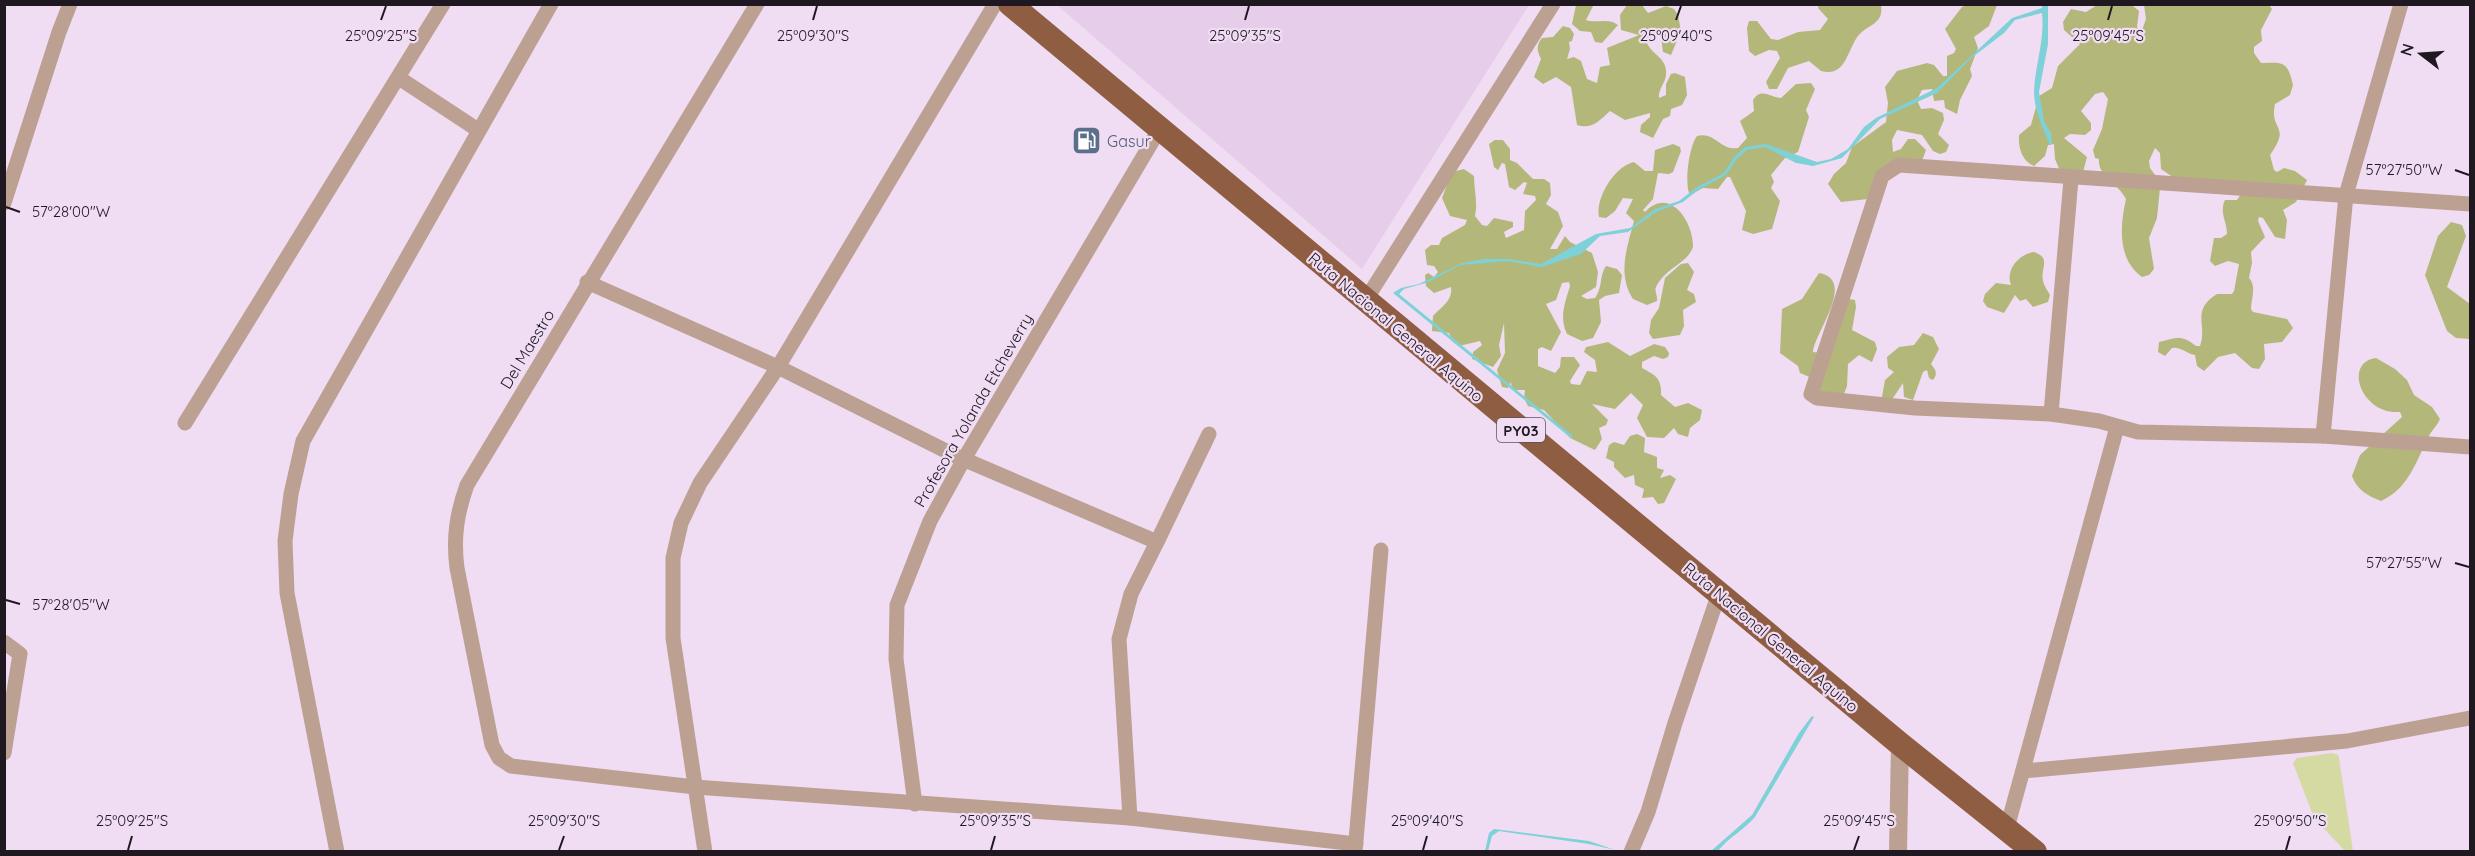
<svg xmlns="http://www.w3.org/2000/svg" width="2475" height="856" viewBox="0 0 2475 856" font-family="Quicksand,sans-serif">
<rect width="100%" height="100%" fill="#f0ddf4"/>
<!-- built -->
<polygon fill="#e6ceeb" points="1057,5 1529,5 1362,269"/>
<!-- green -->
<polygon fill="#d5d9a2" points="2332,753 2338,755 2339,758 2353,851 2345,851 2314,818 2293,763 2297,758"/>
<!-- forest -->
<g fill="#b3b77a">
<path d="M1594 4 1586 20C1597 24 1608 17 1618 25L1602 43 1595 42 1591 32 1580 31 1572 24 1576 5Z"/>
<path d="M1627 5H1642L1648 13 1666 6 1674 9 1678 15 1681 31 1671 55 1663 52 1661 37 1653 36 1647 43C1652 55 1668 58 1666 75 1665 84 1658 89 1659 98L1666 95V84L1671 74 1675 73 1685 77 1687 95 1682 105 1671 109 1670 116 1663 119 1653 138 1640 132 1641 125 1650 117V113L1625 120 1610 111C1600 120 1592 130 1577 125L1571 87 1556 77 1543 84 1534 77 1541 59C1537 51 1536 45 1542 38L1553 37 1563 26 1570 28 1574 34 1572 41 1569 42 1570 49 1567 59 1574 57 1581 61 1587 79 1597 83 1600 67 1610 65 1607 48 1639 35 1621 30 1620 15Z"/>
<path d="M1819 5H1881C1884 25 1867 24 1858 36 1847 50 1846 78 1821 71L1809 61 1788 68 1777 89H1769L1766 82 1780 58 1777 51 1769 50 1755 56 1749 51 1747 28 1749 21H1757L1771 39 1778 40 1798 32 1820 30 1828 19 1818 8Z"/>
<polygon points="1968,5 1997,5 1989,26 1974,37 1978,48 1970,69 1972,76 1960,100 1957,114 1945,108 1944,100 1934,101 1932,89 1922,90 1917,100 1921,109 1932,108 1943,113 1944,120 1938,134 1949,145 1946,152 1940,154 1933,151 1922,135 1897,130 1892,140 1893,152 1901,149 1908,139 1915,139 1926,150 1922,161 1903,165 1868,199 1841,202 1828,184 1834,174 1846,163 1852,147 1886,122 1888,103 1885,87 1897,71 1927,63 1934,65 1943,76 1947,76 1947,56 1954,53 1956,49 1945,29 1962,7"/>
<path d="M2097 5H2132L2139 11 2137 27 2141 33 2146 19 2144 5H2269L2272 9 2261 30 2262 41 2254 47V53L2261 63C2282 63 2287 59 2293 85L2290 95 2275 104C2269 132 2292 124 2270 155L2274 170 2277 172 2284 168 2295 171 2307 180 2296 202 2283 210 2287 220 2285 239 2275 237 2263 218 2259 217 2258 221 2265 237 2251 252 2252 263 2249 278C2257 286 2251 299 2251 309L2253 312 2287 319 2293 328 2282 342 2264 344 2265 359 2259 369 2252 368 2235 353 2218 357 2204 371 2197 366 2195 355C2187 354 2180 346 2172 348L2165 356 2158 352 2159 342C2177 338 2181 334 2196 346H2200C2208 325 2190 311 2217 294H2232L2234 291 2239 264 2228 261 2215 266 2210 261 2214 238H2221L2227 234C2227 221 2219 213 2225 200H2237L2241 194 2180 182 2161 169 2160 153 2155 148 2149 161 2150 168 2159 180 2160 188 2157 218 2149 238 2154 269 2149 275 2142 277C2117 259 2120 226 2126 199 2119 184 2097 176 2099 159L2095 158 2093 150 2102 129 2108 99 2103 92 2095 94 2081 111 2091 123V130L2085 135 2070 134 2064 138 2087 157 2083 172 2061 173 2055 159 2054 144 2048 145 2045 156 2034 166C2022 161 2018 148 2019 135L2031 125 2039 96 2052 88 2058 66 2080 44 2064 30 2063 22 2071 9 2086 12Z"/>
<path d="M1811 83 1815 89 1806 110 1809 117 1798 152 1785 158 1771 175 1774 182 1771 188 1780 201 1772 229 1753 234 1742 230 1746 211 1730 177H1727L1718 189 1703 188 1690 195C1684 185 1689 146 1697 136 1715 131 1720 151 1738 148L1747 138 1740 121 1754 111 1753 100C1761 87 1770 97 1781 98L1796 84Z"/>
<path d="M1495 140H1503L1510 149V160L1517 163 1533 179H1544L1550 183 1551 195 1546 204 1558 212 1563 226 1550 249H1557L1565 236 1570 242 1592 253 1598 272 1596 287 1581 296 1587 299 1595 298C1603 287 1599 276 1606 266L1617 269 1622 275 1619 293 1605 296 1599 300 1601 322 1593 338 1582 341 1567 334C1559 317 1565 303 1570 286L1569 282 1562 283 1556 300 1546 304 1561 332 1551 351 1542 347 1538 349V366L1555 373 1560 367 1561 357H1574L1580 365 1570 381 1571 384 1580 385 1587 371 1597 372 1595 360 1584 352 1586 347 1608 342 1630 356 1654 344 1665 347 1669 353 1668 357 1663 359 1654 356 1642 362V368C1655 375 1662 378 1661 395L1675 407 1688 403 1702 410 1700 420 1690 428 1688 437 1678 434 1674 428 1664 438 1647 437 1637 418 1643 405 1631 393 1615 409 1592 404 1608 420 1606 425 1599 428 1602 439 1595 450 1570 438 1544 410 1528 406 1524 398 1525 390H1512L1511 382 1508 388 1502 387 1497 370 1505 353 1504 323 1499 345 1501 356 1493 367 1472 359 1473 352 1482 345 1480 341 1459 346 1453 342 1449 333 1432 331 1433 316C1441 307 1453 301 1451 287L1434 293 1426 286 1425 275 1428 273 1434 277 1438 272 1434 266 1427 265 1425 250 1431 245H1439L1442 238 1465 225 1467 220 1450 216 1442 198 1452 172 1464 169 1474 176C1474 190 1478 202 1475 216L1482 225 1487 226 1494 218 1513 222V227L1504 232 1506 238 1524 230 1525 211 1536 200 1535 196 1523 194 1527 183 1524 182 1515 190 1509 187 1505 164 1502 163 1498 170 1494 167 1489 144Z"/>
<path d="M1673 144 1680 147 1681 151 1673 172 1669 174 1658 173 1653 199 1643 210 1645 212C1670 185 1694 223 1693 247 1687 264 1666 267 1656 287 1654 291 1658 296 1657 301L1647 305 1633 299C1617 275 1627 247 1634 221L1626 213 1633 199 1623 198 1615 211 1606 218 1599 217C1595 198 1615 166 1634 162L1645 171H1653L1655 150Z"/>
<polygon points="2451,222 2462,225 2466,236 2447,287 2470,304 2470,339 2456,338 2447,331 2425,275 2438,236"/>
<path d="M2034 252C2052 258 2040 268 2043 281 2044 286 2048 291 2050 295L2048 302 2033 307 2026 299 2020 301 2015 295 2004 313 1987 307 1983 301 1985 294 1996 283 2011 285C2005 270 2019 254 2034 252Z"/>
<polygon points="1688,263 1694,272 1687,290 1694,294 1696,302 1683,310 1684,326 1680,335 1653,339 1649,333 1651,320 1659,308 1665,278 1681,264"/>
<path d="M1819 273C1857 280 1815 332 1813 352L1821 353 1848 299 1855 300 1856 307 1852 330 1875 342 1877 349 1872 362 1859 355 1848 364 1847 386 1842 399 1821 393 1814 379 1800 373 1798 366 1780 353 1782 309 1802 299Z"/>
<path d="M1923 333 1933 337 1939 349 1931 364C1936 370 1938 374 1933 380L1929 378 1927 370 1923 372 1913 400 1904 397 1903 383 1893 398 1884 400 1882 397 1885 380 1894 372 1888 368 1887 357 1899 347 1914 345Z"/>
<path d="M2376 358 2395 369 2407 380 2414 395 2432 407 2440 419C2437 426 2431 431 2428 438 2416 462 2408 489 2381 501 2368 496 2357 490 2352 476L2360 455 2402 417 2400 412C2361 415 2343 362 2376 358Z"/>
<polygon points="1637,434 1645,438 1644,452 1657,457 1657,468 1664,470 1660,478 1670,475 1676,479 1664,503 1658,504 1653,497 1642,498 1644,489 1635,485 1634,475 1625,478 1614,467 1614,462 1606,458 1609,445 1614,442 1624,445 1630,436"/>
</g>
<!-- water -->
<g fill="#7dd1d7">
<path d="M2042 5H2048V44L2039 92 2044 121 2051 133 2052 144 2050 145C2043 128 2034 111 2034 91 2035 65 2045 40 2042 13L2015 20 2004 33 1970 59 1937 93 1880 119 1842 158 1813 166 1796 163 1765 147 1747 150 1736 160 1726 175 1698 190 1683 202 1656 212 1628 232 1600 236 1581 254 1542 267 1507 261 1460 265 1429 282 1404 289 1399 294 1573 436 1571 438 1393 293 1401 288 1419 284 1462 263 1484 259H1509L1541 264 1596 234 1630 228 1655 209 1679 201 1697 187 1724 173 1734 157 1745 147 1766 144 1817 162 1831 159 1848 149 1864 127 1876 118 1937 88 2012 18 2042 8Z"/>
<path d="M1812 716 1814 717 1755 817C1744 830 1729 837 1718 851H1711L1752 815 1799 733Z"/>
<polygon points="1494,829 1589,841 1615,850 1589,844 1499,831 1492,836 1488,851 1485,851 1489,833"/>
</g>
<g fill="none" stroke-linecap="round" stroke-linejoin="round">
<!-- minor -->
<g stroke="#bca193" stroke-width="15">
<path d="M757 4 467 485C457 513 453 537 457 568L492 745 499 758 511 766 695 787 1130 818 1356 844"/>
<polyline points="399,78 478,130"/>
<polyline points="4,203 59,32 70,4"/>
<polyline points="2470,204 1899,165 1882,176 1811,394 1817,398 1915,408 2051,414 2099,421 2138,432 2323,436 2470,447"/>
<polyline points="587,282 778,367 956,456 1157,542 1209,434"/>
<polyline points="1365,301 1553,4"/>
<polyline points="2051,414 2071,179"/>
<polyline points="185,423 443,4"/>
<polyline points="2323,436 2346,195 2401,4"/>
<polyline points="4,642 20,654 4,753"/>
<polyline points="2023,771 2347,741 2470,718"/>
<polyline points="915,804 896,659 897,605 930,521 964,459 1159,130"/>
<polyline points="1130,818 1119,639 1131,594 1157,542"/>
<polyline points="2007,828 2117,427"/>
<polyline points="337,852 287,593 285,541 291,494 303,441 551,4"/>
<polyline points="705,852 673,638 673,558 681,523 700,483 778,367 995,4"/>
<polyline points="1355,852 1381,550"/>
<polyline points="1631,852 1648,812 1675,723 1719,593"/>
</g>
<!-- tertiary -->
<polyline stroke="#bca193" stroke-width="18" points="1898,852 1900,744"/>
<!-- trunk -->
<polyline stroke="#8f5e42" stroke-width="24" points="1010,4 1900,744 2035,852"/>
</g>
<!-- ticks -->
<path fill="none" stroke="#1f1821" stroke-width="2" d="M381 20 386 6M813 20 817 6M1245 20 1249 6M1676 20 1681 6M2108 20 2112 6M2455 170 2469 175M6 207 20 212M2455 563 2469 567M6 600 20 604M128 850 132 836M559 850 564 836M991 850 995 836M1423 850 1427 836M1854 850 1859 836M2286 850 2290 836"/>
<!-- icons -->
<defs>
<symbol id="fuel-square" viewBox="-11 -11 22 22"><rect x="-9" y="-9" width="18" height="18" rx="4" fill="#5c6f8a" stroke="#f0ddf4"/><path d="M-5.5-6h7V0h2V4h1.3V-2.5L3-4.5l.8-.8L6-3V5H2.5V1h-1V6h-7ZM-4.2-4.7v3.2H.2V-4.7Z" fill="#fff"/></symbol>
</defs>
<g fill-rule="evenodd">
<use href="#fuel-square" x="1070" y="124" width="33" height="33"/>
</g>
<g text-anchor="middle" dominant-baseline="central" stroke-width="4.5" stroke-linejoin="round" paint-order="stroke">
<!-- shield labels -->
<rect fill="#f0ddf4" stroke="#5e5360" stroke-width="1.5" x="1497" y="418" width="48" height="24" rx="4.5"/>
<g font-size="15" font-weight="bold" fill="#1f1821">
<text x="1521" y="430">PY03</text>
</g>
<!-- service labels -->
<g font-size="16" fill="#4e5e75" stroke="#f0ddf4" text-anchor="start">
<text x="1107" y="141">Gasur</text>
</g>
<!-- street labels -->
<g font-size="16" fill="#1f1821" stroke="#f0ddf4">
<text transform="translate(1396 327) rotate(40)">Ruta Nacional General Aquino</text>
<text transform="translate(527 349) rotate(-59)">Del Maestro</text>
<text transform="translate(973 410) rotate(-60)">Profesora Yolanda Etcheverry</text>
<text transform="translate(1771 637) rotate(40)">Ruta Nacional General Aquino</text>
</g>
</g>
<g font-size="15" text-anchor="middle" fill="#1f1821" stroke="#f0ddf4" stroke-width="4.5" stroke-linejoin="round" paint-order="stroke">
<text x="381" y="41">25°09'25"S</text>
<text x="813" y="41">25°09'30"S</text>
<text x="1245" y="41">25°09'35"S</text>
<text x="1676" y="41">25°09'40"S</text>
<text x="2108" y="41">25°09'45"S</text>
<text x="2404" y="175">57°27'50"W</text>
<text x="71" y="217">57°28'00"W</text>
<text x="2404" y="568">57°27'55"W</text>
<text x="71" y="610">57°28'05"W</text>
<text x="132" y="826">25°09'25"S</text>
<text x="564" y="826">25°09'30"S</text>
<text x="995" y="826">25°09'35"S</text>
<text x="1427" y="826">25°09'40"S</text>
<text x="1859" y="826">25°09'45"S</text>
<text x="2290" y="826">25°09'50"S</text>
</g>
<!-- border -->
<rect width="2475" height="856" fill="none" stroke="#1f1821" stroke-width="12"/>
<!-- north arrow -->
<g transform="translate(2421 54) rotate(287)" stroke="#f0ddf4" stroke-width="4.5" paint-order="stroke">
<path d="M0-4.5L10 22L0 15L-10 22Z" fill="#1f1821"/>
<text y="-9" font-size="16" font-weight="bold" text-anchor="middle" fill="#1f1821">N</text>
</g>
</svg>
